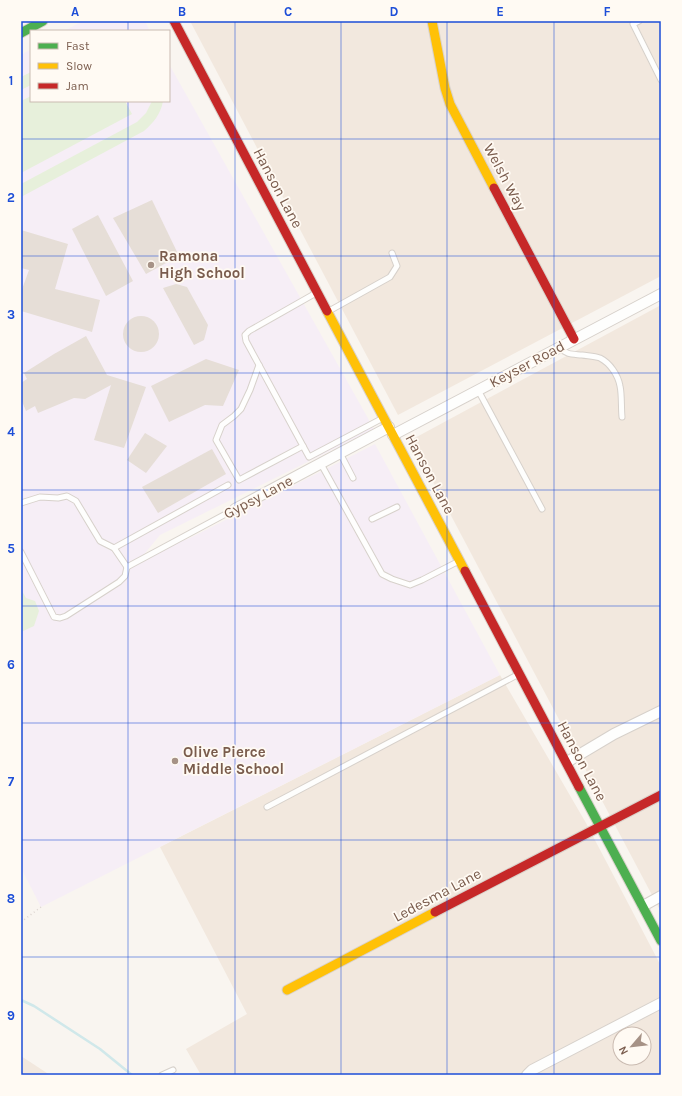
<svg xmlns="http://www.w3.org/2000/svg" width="682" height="1096" viewBox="0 0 682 1096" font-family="Karla,sans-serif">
<rect width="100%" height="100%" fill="#f9f5f0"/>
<!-- residential -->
<g fill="#f2e8de" fill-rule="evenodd">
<polygon points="190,21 661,21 661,276 398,415"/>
<polygon points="661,305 661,912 411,440"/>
<path d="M500 675 586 823 661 966V1075H201L186 1049 247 1014 160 847ZM620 1034H644V1058H620Z"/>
<polygon points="21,1056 50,1075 21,1075"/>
</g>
<!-- education -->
<g fill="#f6eef6">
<polygon points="83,21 145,21 150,31 64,31"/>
<polygon points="31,49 31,101 169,101 169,64 374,429 160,535 141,558 192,537 375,444 500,675 41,907 21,868 21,55"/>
</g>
<!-- green -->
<g fill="#e7f0db">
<polygon points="31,72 31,85 21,90 21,77"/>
<polygon points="31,96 31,101 125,101 132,114 21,173 21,101"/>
<path d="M152 101H163C161 114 153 123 144 131L21 197V184L137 122 146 113Z"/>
<polygon points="21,589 26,598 35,601 39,611 34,626 21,632"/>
</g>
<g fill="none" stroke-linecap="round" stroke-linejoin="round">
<!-- stream -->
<polyline stroke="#d0e8ea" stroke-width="2.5" points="21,1000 34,1006 100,1049 132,1075"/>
</g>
<!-- building -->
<g fill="#e6ded7">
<polygon points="152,200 179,256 146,274 113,218"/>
<polygon points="98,215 133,281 106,296 72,229"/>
<polygon points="21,230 68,244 55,289 100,300 92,332 21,311 21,292 29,270 21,268"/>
<polygon points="176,284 187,287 208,325 204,340 194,345 163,288"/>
<circle cx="141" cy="334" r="18"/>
<polygon points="86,336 107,375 146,387 124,448 94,440 111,385 85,399 74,398 38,413 35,406 26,411 21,399 21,383 27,379 24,373 54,354"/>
<polygon points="206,359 239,370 223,406 205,405 169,422 151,386"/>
<polygon points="145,433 167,446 146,473 127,460"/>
<polygon points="212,449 226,474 158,513 142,487"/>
</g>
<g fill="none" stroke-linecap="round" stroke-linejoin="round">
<defs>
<g id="lane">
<polyline points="639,21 633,24 661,80"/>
<polyline points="316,293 249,331 245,335 246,341 309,457 383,418"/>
<polyline points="329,311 390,277 397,266 392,253"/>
<path d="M559 347C567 355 571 354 582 355 588 356 594 356 600 358 610 363 618 375 620 386 622 395 621 407 622 417"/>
<polyline points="259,365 250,390 241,409 234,416 222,425 216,440 239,480 303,446"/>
<polyline points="478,390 542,509"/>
<polyline points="340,453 353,478"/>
<polyline points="321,464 382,574 392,579 410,585 422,580 459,561"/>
<polyline points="21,503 40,497 58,498 67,496 76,501 100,541 114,548 127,567"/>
<polyline points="372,519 397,507"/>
<polyline points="114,548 228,485"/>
<polyline points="21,552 54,617 60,618 66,616 119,582 125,576 127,567"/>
<polyline points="127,567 235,509"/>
<polyline points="267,807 519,674"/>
<polyline points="162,1075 173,1070"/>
</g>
<g id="street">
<polyline points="393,435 661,294"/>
<polyline points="235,509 389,427"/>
<polyline points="567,762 614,734 661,711"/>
<polyline points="643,906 661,896"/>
<polyline points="527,1075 532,1070 661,1003"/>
</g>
<g id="fast">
<polyline points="21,33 43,21"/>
<polyline points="579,787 661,941"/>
</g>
<g id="slow">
<polyline points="432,21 445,88 450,104 494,188"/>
<polyline points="327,311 465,571"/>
<polyline points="287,990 435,912"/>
</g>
<g id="jam">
<polyline points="174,21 327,311"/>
<polyline points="494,188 574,339"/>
<polyline points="465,571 579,787"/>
<polyline points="435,912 661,795"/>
</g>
</defs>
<!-- lane casing -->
<use href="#lane" stroke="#d7d1cb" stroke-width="7"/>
<!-- street casing -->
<use href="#street" stroke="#d7d1cb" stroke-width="12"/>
<!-- fast casing -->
<use href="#fast" stroke="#d9d2cb" stroke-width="11"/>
<!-- slow casing -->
<use href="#slow" stroke="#d9d2cb" stroke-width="11"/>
<!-- jam casing -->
<use href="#jam" stroke="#d9d2cb" stroke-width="11"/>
<!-- path -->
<polyline stroke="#dcd5d0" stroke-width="1.5" stroke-dasharray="1 3" stroke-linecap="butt" points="21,922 41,907"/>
<!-- lane -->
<use href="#lane" stroke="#fefefd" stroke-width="5"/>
<!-- street -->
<use href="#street" stroke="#fefefd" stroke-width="10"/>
<!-- fast -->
<use href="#fast" stroke="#4caf50" stroke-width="9"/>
<!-- slow -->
<use href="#slow" stroke="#ffc107" stroke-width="9"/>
<!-- jam -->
<use href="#jam" stroke="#c62828" stroke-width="9"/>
</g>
<!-- grid -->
<path fill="none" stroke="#1d4ed8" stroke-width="1" stroke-opacity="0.55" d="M128 21V31M235 21V1075M341 21V1075M447 21V1075M554 21V1075M128 101V1075M21 139H661M21 256H661M21 373H661M21 490H661M21 606H661M21 723H661M21 840H661M21 957H661"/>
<!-- markers -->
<g fill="#a69286" stroke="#fffaf3" stroke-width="1.5">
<circle cx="151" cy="265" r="4"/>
<circle cx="175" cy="761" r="4"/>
</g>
<g text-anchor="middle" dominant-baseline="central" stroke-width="3.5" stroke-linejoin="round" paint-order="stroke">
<!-- street labels -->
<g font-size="15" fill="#7a5c4d" stroke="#fffaf3">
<text transform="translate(505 177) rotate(62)">Welsh Way</text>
<text transform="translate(278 188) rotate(62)">Hanson Lane</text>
<text transform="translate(527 364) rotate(-28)">Keyser Road</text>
<text transform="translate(430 474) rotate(62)">Hanson Lane</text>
<text transform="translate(258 497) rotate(-28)">Gypsy Lane</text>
<text transform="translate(582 761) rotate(62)">Hanson Lane</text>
<text transform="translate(437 895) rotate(-28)">Ledesma Lane</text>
</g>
<!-- poi labels -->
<g font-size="15" font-weight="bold" fill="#7a5c4d" stroke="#fffaf3" text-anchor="start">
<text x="159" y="256">Ramona<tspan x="159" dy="17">High School</tspan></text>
<text x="183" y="752">Olive Pierce<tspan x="183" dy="17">Middle School</tspan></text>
</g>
</g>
<!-- border -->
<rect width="682" height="1096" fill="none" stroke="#fffaf3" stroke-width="44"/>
<!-- legend -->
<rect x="30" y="30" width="140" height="72" fill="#fffaf3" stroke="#cabbb1"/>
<rect x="38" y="43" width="20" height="6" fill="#4caf50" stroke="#cabbb1"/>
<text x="66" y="50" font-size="12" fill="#7a5c4d">Fast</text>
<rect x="38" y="63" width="20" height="6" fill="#ffc107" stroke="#cabbb1"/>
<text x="66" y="70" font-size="12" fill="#7a5c4d">Slow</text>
<rect x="38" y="83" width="20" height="6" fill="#c62828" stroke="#cabbb1"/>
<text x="66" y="90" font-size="12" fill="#7a5c4d">Jam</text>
<!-- north arrow -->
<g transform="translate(632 1046) rotate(242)"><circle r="19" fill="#fffaf3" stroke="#cabbb1"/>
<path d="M0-3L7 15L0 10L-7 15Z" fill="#a69286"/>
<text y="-6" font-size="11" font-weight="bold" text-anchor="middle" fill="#7a5c4d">N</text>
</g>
<rect x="22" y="22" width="638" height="1052" fill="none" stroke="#1d4ed8" stroke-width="1.5"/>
<g font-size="13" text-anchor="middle" font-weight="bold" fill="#1d4ed8">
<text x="75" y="16">A</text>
<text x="182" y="16">B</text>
<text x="288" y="16">C</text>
<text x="394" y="16">D</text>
<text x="500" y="16">E</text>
<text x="607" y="16">F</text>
<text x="11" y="85">1</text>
<text x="11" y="202">2</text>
<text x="11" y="319">3</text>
<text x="11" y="436">4</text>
<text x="11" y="553">5</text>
<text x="11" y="669">6</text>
<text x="11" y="786">7</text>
<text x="11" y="903">8</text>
<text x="11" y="1020">9</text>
</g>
</svg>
